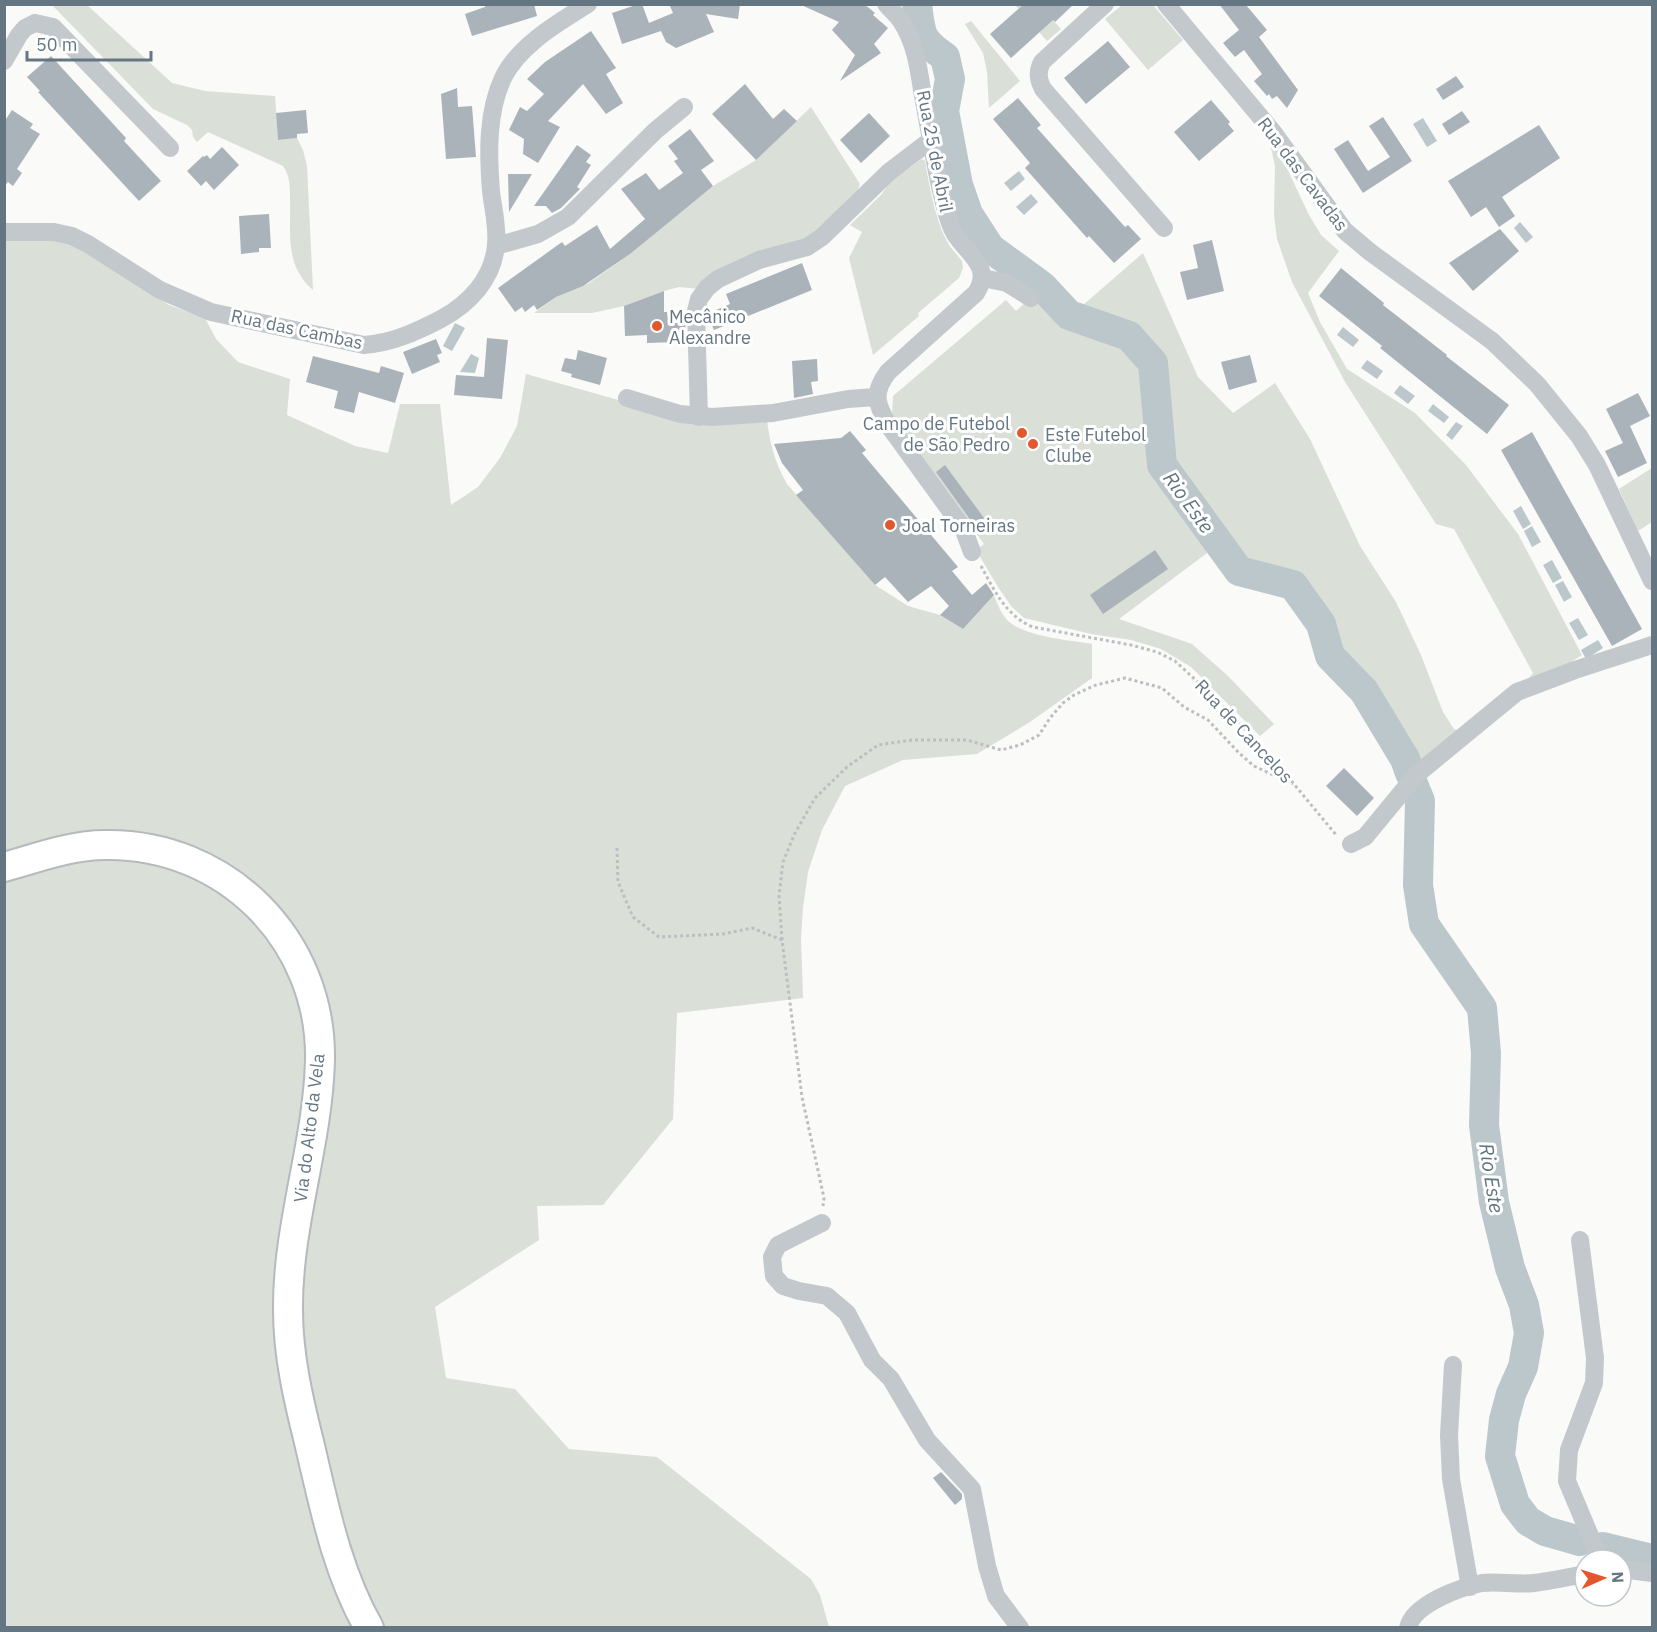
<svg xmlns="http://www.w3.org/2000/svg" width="1657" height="1632" viewBox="0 0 1657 1632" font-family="'IBM Plex Sans',sans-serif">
<rect width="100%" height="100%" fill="#fafaf8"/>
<!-- green -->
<g fill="#dadfd7">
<path d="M52 5H87L172 83 205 91 275 96 278 140 297 138 303 150 307 166 313 290C284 265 291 233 290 198 290 186 290 176 283 166L208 132 197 142 193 137 192 130 187 125 153 109Z"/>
<polygon points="1015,5 1039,5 1061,29 1047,41"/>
<polygon points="1122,5 1153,5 1183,40 1148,70 1105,19"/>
<polygon points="971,21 1020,81 989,108 987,72 983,53 965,24"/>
<polygon points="811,107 860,184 857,192 823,231 699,289 679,287 664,291 624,306 592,313 534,313 556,297 589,283 630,254 690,203 713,186 756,160"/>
<polygon points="1270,143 1284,162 1309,215 1321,235 1339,251 1308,293 1320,322 1347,369 1415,413 1466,465 1518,534 1582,655 1565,666 1524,684 1533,673 1454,529 1436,524 1345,382 1292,282 1277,239 1274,215 1275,166"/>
<path d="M922 159 925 161C929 185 937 231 953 250 956 254 959 257 962 261L963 268 959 278 918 313 919 316 873 355 849 258 862 232 850 225 881 195 891 181Z"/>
<path d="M17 237 66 241 88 253 169 305 205 318 216 339 238 362 290 379 287 415 355 446 388 453 400 404H440L451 505 478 487 500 458 517 426 526 374 622 401 767 420C770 444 775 463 787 484L875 585 908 606 940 615 963 629 994 595C997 604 1001 613 1007 620 1024 637 1069 640 1092 644V678L1030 722 977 754 903 760 845 786 822 830 808 872 803 908 801 938 803 998 677 1013 673 1119 603 1205 537 1206 539 1240 435 1307 446 1378 515 1389 569 1449 657 1457 811 1579 820 1595 829 1627H5L4 242Z"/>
<polygon points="1143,253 1198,377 1233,413 1275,383 1310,439 1360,546 1396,602 1421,655 1443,712 1454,729 1462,732 1417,770 1374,694 1335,652 1327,625 1298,582 1242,565 1168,463 1158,364 1132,332 1075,312"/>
<polygon points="1038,291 1067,320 1125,343 1147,369 1158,469 1215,547 1119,619 1192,644 1228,676 1274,724 1260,736 1191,667 1161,649 1131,640 1091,634 1024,618 1011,606 998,587 976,550 984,544 892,419 893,396 1006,300 1016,311"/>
<polygon points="1652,468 1652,522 1638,531 1619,489"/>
</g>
<!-- water -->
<g fill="#bbc7cb">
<polygon points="1423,118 1437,141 1427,147 1413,124"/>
<polygon points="1019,171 1025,179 1011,191 1004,183"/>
<polygon points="1031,194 1038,202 1024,215 1016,207"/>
<polygon points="1520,222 1533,237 1526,243 1514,228"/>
<polygon points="455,323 465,328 452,351 443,346"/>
<polygon points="1343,327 1359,340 1353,347 1337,335"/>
<polygon points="471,354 479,358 475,373 460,372"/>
<polygon points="1367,360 1383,371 1377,379 1361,368"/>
<polygon points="1400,385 1415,396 1408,404 1394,393"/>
<polygon points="1433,404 1449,417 1444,423 1428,411"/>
<polygon points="1456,422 1463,426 1452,440 1446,435"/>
<polygon points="1521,506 1531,524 1523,529 1513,511"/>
<polygon points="1532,526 1541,542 1532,547 1524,531"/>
<polygon points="1552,560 1562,578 1553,583 1543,565"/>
<polygon points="1563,581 1572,597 1564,602 1555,585"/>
<polygon points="1578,618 1588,635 1579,640 1569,623"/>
<polygon points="1598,640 1603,648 1586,659 1581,650"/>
</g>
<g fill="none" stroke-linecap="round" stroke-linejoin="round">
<!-- river -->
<g stroke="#bbc7cb" stroke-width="30">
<path d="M917 4C921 34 919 39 945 57L950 79 944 111 958 185 968 214 990 248 1042 286 1069 315 1129 336 1153 363 1162 465 1239 571 1293 585 1321 624 1330 656 1364 691 1405 759 1410 773"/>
<polyline points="1413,784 1420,801 1418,885 1424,924 1482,1008 1486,1053 1484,1125 1494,1202 1510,1268 1524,1305 1529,1333 1523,1367 1511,1394 1504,1420 1500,1456 1515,1504 1528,1521 1545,1531 1580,1541"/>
<polyline points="1603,1547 1652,1559"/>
</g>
</g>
<!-- building -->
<g fill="#aab3b9">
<polygon points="485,4 534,4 537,16 472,36 465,14 485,7"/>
<polygon points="639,4 642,4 649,23 673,13 669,4 740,4 738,19 706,14 714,32 676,48 666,42 661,31 622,44 612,13"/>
<polygon points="799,4 864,4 875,13 873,15 888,28 874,44 881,53 840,81 855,55 832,30 839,22"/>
<polygon points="1024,4 1074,4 1055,22 1053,20 1011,58 990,34"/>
<polygon points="1219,4 1246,5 1267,30 1259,37 1298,90 1287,108 1277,96 1272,99 1269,94 1267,96 1254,81 1262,74 1244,50 1235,57 1223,43 1239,30"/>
<polygon points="591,31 616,68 606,74 623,103 606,114 583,84 548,121 560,127 538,163 523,154 524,139 509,130 520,107 527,111 544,94 527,79 545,62"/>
<polygon points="1108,41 1130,67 1086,104 1064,78"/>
<polygon points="51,56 126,138 124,141 161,181 139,201 38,92 40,91 27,77"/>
<polygon points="1456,76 1464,87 1443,100 1436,89"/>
<polygon points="745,84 773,119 784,109 797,121 756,160 712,114"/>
<polygon points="457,88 458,107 472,106 476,157 446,159 441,94"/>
<polygon points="1018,98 1041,125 1037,128 1125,227 1128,225 1141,239 1114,263 1089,236 1087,238 1025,168 1030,163 993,119"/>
<polygon points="1211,100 1230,122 1228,124 1234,131 1199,161 1174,132"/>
<polygon points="12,110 33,124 30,128 40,134 17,169 22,173 13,186 8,182 4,187 4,122"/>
<polygon points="306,110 308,133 297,134 297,138 278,140 276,113"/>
<polygon points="1462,111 1470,122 1449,135 1442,124"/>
<polygon points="869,113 890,136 861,163 840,140"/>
<polygon points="1383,117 1412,161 1363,193 1334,149 1348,140 1368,171 1390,157 1369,126"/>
<polygon points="1539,125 1560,158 1502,197 1515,216 1499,227 1486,207 1471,217 1448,181"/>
<polygon points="690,129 714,161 701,170 713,186 630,254 583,286 556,297 537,310 534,305 525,312 522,307 515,312 498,288 537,260 562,242 565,246 597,225 610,249 645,219 621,189 646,173 659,190 683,173 674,161 678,159 668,146"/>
<polygon points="577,145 591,155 586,162 591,165 577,187 580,189 561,208 552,213 546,206 534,206"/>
<polygon points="222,147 239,165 214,190 206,181 201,186 187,171 203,156 204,157 207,155 210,159"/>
<polygon points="508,174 532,174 509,212"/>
<polygon points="269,214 271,248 259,248 259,252 241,254 239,216"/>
<polygon points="1500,229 1519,251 1473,291 1449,263"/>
<polygon points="1212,240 1224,291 1187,300 1180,272 1198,268 1193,245"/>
<polygon points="802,263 812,290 714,330 707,314 730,304 726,294"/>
<polygon points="1341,268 1384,303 1383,305 1447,355 1446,356 1509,405 1487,434 1380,348 1382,346 1319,296"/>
<polygon points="664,291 664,312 667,312 668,318 685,317 686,339 678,339 678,342 647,343 647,335 625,336 624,306"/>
<polygon points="487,338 508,340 502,399 454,395 456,375 484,377"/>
<polygon points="436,339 442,353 437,355 440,362 412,374 403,352"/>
<polygon points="578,350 607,358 600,385 571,377 572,374 561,371 565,358 576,360"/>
<polygon points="1250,355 1257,382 1229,390 1221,362"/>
<polygon points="313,356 379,373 381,366 404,373 395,403 359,392 354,413 334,408 338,391 306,382"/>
<polygon points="817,359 818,381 811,382 813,394 794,398 792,361"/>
<polygon points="1638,393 1650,416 1630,426 1647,463 1618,477 1605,451 1623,443 1606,409"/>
<polygon points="850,431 866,450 862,453 958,567 952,571 972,595 986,583 994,595 963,629 940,615 949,606 931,586 908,602 885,577 875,585 796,495 803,490 782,463 774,444 841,438"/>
<polygon points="1532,432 1642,629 1612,646 1501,450"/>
<polygon points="945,465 984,518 974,525 936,472"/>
<polygon points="1155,550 1168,569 1103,614 1090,595"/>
<polygon points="1344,768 1374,798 1357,816 1326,786"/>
<polygon points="941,1472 962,1494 962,1499 955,1505 933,1478"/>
</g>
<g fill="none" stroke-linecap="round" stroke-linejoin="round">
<defs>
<path id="primary" d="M4 867C37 858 71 845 105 845 225 843 322 939 320 1060 318 1144 287 1226 288 1310 288 1355 298 1398 309 1442 324 1505 336 1570 369 1628"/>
</defs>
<!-- primary casing -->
<use href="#primary" stroke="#b5babe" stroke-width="32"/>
<!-- path -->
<g stroke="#bbbfc2" stroke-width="3" stroke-dasharray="3 3" stroke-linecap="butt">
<path d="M981 566C994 590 1006 616 1033 627L1131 645 1157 652 1175 661 1215 698 1279 766 1337 836"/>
<polyline points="617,848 618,882 633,917 659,937 723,934 752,928 782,940 802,1097 824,1198 823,1206"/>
<polyline points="782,940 779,896 783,862 795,833 815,798 847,767 878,745 912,740 967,740 1001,750 1020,745 1039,735 1050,718 1063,703 1074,695 1096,685 1125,678 1162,688 1184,707 1208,720 1239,753 1254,766 1293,784"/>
</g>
<!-- minor -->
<g stroke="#c3c8cc" stroke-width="18">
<path d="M886 4C891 10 897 15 901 21 916 43 919 71 923 96 929 128 934 159 941 191 945 205 947 221 955 234 968 254 993 267 976 293L888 372C872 393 876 404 889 426L963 528 972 552"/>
<path d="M1105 4 1042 62C1037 72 1038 79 1043 89L1164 228"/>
<polyline points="1166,4 1273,132 1345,231 1370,252 1492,341 1537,384 1579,436 1597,465 1652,581"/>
<polyline points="4,61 19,35 25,28 35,23 53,27 170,148"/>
<path d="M4 232H54L72 236 88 244 160 290 211 312 364 345C392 343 416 332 441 319 469 304 493 279 496 245 498 227 493 209 491 191 488 154 487 112 503 78 519 45 558 23 588 4"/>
<polyline points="496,246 538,234 568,217 655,131 684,107"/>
<polyline points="983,278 1007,283 1031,298"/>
<polyline points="627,398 680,414 712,417 773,413 848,399 876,397"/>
<polyline points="699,417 696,311 699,299 707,288 718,279 759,260 807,247 822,237 889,172 931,140"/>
<polyline points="1351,844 1365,837 1416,775 1517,692 1575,670 1652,645"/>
<polyline points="822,1223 778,1245 772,1257 774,1276 783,1286 799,1291 827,1296 847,1313 872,1360 891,1379 927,1440 972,1489 987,1566 996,1596 1020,1628"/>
<polyline points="1580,1240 1595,1358 1594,1383 1569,1450 1567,1481 1596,1550 1599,1560"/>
<polyline points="1453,1365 1449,1435 1451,1479 1470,1587"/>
<polyline points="1621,1569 1652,1573"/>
<path d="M1408 1628C1413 1604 1461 1587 1482 1583 1499 1581 1517 1585 1534 1583 1551 1581 1568 1577 1585 1574"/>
</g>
<!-- primary -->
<use href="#primary" stroke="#fff" stroke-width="28"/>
</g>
<!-- markers -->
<g fill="#e4572e" stroke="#fff" stroke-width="2">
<circle cx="657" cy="326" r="6"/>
<circle cx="1022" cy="433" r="6"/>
<circle cx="1033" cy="444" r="6"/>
<circle cx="890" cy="525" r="6"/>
</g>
<g text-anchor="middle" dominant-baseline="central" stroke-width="6" stroke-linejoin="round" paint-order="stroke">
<!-- street labels -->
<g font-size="18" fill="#657683" stroke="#fff">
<text transform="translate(935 151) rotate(79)">Rua 25 de Abril</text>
<text transform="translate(1303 174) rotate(53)">Rua das Cavadas</text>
<text transform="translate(297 329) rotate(12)">Rua das Cambas</text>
<text transform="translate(1244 731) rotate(47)">Rua de Cancelos</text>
<text transform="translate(309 1128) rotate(-83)">Via do Alto da Vela</text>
</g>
<!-- poi labels -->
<g font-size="18" fill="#657683" stroke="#fff" text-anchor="start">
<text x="669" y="316">Mecânico<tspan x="669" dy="21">Alexandre</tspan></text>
<text x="1010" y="423" text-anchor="end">Campo de Futebol<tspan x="1010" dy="21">de São Pedro</tspan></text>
<text x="1045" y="434">Este Futebol<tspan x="1045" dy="21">Clube</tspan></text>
<text x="902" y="525">Joal Torneiras</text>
</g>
<!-- water labels -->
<g font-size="20" font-style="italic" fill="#60757c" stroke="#fff">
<text transform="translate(1189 502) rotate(54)">Rio Este</text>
<text transform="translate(1492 1178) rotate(81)">Rio Este</text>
</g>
</g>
<!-- border -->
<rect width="1657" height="1632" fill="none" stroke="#657683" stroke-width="12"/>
<!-- north arrow -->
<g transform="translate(1603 1578) rotate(87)"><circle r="28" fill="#ffffff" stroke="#c1c8cd" stroke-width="1.5"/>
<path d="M0-4.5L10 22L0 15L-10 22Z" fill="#e4572e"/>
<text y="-9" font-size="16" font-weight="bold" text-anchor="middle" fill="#657683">N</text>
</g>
<!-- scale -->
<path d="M27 51v9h124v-9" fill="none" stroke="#657683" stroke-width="3"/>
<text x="36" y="51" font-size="18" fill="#657683" stroke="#ffffff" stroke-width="4.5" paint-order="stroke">50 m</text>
</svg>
